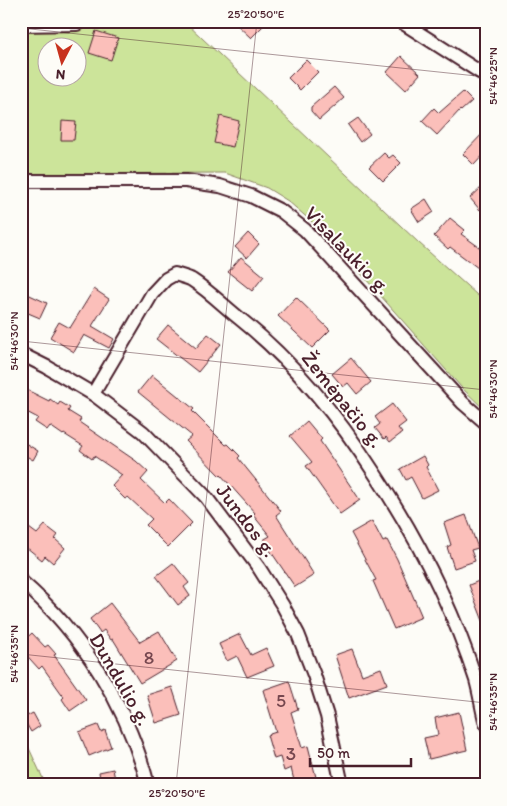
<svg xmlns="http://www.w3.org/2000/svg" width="507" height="806" viewBox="0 0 507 806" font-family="Itim,sans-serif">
<rect width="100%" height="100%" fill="#fdfcf7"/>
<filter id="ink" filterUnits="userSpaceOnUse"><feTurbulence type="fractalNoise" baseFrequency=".02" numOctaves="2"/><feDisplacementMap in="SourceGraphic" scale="10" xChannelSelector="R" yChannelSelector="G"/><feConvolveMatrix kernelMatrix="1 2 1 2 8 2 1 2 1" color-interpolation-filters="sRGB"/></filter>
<g filter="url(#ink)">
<!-- green -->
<g fill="#cce49a" stroke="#8b8262" fill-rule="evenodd">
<path d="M21 21H184L419 243 486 303V411L461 387 327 235 288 201 267 188 225 173 21 174ZM48 48H78V78H48Z"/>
<polygon points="21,731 46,785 21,785"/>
</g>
<!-- building -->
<g fill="#fbbfba" stroke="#4a1f2b">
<polygon points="233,21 268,21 251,38"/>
<polygon points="96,31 118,38 111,60 89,53"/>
<polygon points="401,56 420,74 406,90 387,72"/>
<polygon points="306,60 318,72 300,90 288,78"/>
<polygon points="334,87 344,98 319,120 311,111 311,107"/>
<polygon points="463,92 472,101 461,111 460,110 437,135 422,121 434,108 439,113"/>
<polygon points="220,116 239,121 233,147 214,143"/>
<polygon points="358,118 370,134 360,142 348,125"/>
<polygon points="62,121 76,122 74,140 61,140"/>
<polygon points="486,130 486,152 474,165 463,154"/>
<polygon points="384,153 389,158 393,155 401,163 383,181 369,167"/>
<polygon points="481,188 486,193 486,205 480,210 470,198"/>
<polygon points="426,199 434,212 419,222 411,209"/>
<polygon points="450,218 465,230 461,234 486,252 486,274 450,247 448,249 434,236"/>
<polygon points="248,233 259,244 247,258 235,247"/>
<polygon points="241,257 264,276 252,291 228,272"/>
<polygon points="94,289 109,299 92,326 114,339 109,348 84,335 74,352 50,337 59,322 70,328"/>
<polygon points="21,291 47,303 40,318 21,310"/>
<polygon points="296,297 330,330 312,348 278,316"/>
<polygon points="168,325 196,348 208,334 221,344 198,372 156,339"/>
<polygon points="351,358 371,382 357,394 348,383 343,387 332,374"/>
<polygon points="152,375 194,409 192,411 226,445 228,444 240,456 238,458 281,511 276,515 314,575 295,587 263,540 270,536 253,515 255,513 221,475 220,476 186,441 192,436 138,392"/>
<polygon points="21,387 49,401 50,399 58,405 60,402 70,408 68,411 81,419 79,422 136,461 148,472 141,480 165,503 169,499 192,523 168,547 146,525 152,519 128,497 125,499 112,486 122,475 94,456 92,459 80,450 83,446 64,434 63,435 50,426 47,430 35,422 38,418 21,409"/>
<polygon points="392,404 406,422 398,428 402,433 390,442 386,437 384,439 375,428 380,424 375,417"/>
<polygon points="307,421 322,439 320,441 360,500 340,514 306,466 312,462 290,436"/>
<polygon points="25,443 38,451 33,460 21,453 21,448"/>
<polygon points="423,456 428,465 426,467 438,490 422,498 411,477 406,480 400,469"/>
<polygon points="466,515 478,548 471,550 475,561 454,568 447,547 451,545 444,523"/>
<polygon points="372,521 383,542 387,540 397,559 422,617 394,629 373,581 376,580 351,533"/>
<polygon points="21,522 37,534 45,525 58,535 55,539 65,548 53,563 45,556 42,560 21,543"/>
<polygon points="173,563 189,583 184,587 190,596 178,605 156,576"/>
<polygon points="486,578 486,626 485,626 469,585"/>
<polygon points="110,603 140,642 159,631 177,661 140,683 113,639 111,640 104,630 100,633 90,619"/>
<polygon points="32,633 45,647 48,645 56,654 54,655 86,700 70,711 62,699 64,697 42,666 39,669 21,649 21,643"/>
<polygon points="240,634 251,655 266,648 274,666 247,677 237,656 227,661 219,644"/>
<polygon points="352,649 362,675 381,668 387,684 349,698 335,655"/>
<polygon points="289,681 298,709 291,712 302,748 308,746 318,785 295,785 291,768 284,771 280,757 274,759 267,735 276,732 263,690"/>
<polygon points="172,687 181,715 156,723 147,695"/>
<polygon points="459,712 467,750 429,759 424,738 438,735 435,718"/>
<polygon points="33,713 40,726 31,732 23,718"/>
<polygon points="98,725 101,732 105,730 111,747 89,756 79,732"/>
<polygon points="113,769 116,785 101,785 99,772"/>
</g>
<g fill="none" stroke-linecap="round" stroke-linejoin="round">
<defs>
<g id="minor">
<polyline points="400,21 486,76"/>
<polyline points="21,25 77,24"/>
<polyline points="21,181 186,181 220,186 251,196 281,211 305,230 463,403 486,423"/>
<polyline points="21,354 47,367 93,394 143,432 206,497 259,568 283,606 298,634 314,675 327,716 342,785"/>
<path d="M93 394 152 294 166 279 175 274C180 276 187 277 192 280 209 291 224 306 239 318 294 362 337 415 375 474 418 539 452 606 476 680 480 694 482 710 486 724"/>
<path d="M21 581C82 633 128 707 148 785"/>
</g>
</defs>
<!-- minor casing -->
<use href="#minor" stroke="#4a1f2b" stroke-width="16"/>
<!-- minor -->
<use href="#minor" stroke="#fdfcf7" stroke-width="12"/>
</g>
</g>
<!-- ticks -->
<path fill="none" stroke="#4a1f2b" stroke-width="1" stroke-opacity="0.45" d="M21 28 486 77M21 341 486 390M21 654 486 703M176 785 257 21"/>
<g text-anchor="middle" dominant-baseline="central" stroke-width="4" stroke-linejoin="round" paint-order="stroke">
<!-- number labels -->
<g font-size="19" fill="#76474f">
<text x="149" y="657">8</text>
<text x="281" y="700">5</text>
<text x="291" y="753">3</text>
</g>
<!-- street labels -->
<g font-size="21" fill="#4a1f2b" stroke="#fdfcf7">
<text transform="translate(348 250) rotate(46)">Visalaukio g.</text>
<text transform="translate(343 399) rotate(51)">Žemėpačio g.</text>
<text transform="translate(247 520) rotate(53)">Jundos g.</text>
<text transform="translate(121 679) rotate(60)">Dundulio g.</text>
</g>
</g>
<!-- margin -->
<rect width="507" height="806" fill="none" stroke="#fdfcf7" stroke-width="55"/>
<!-- north arrow -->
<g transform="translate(62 62) rotate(186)"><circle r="24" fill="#fdfcf7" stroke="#b5a4a5"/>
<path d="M0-4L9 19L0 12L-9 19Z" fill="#c8321e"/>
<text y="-8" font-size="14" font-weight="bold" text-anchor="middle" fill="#4a1f2b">N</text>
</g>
<!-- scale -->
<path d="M310 758v8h101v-8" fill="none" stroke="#4a1f2b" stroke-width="2.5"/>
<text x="317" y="758" font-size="15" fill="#4a1f2b" stroke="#fdfcf7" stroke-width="4" paint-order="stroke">50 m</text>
<rect x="28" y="28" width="452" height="750" fill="none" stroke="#4a1f2b" stroke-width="2"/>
<g font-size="12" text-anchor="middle" fill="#4a1f2b">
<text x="256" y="18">25°20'50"E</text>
<text transform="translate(493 76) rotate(-90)" y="4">54°46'25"N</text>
<text transform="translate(14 341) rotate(-90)" y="4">54°46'30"N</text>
<text transform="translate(493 389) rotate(-90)" y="4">54°46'30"N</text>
<text transform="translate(14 654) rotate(-90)" y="4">54°46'35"N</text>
<text transform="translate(493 702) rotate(-90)" y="4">54°46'35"N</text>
<text x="177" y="797">25°20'50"E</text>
</g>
</svg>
